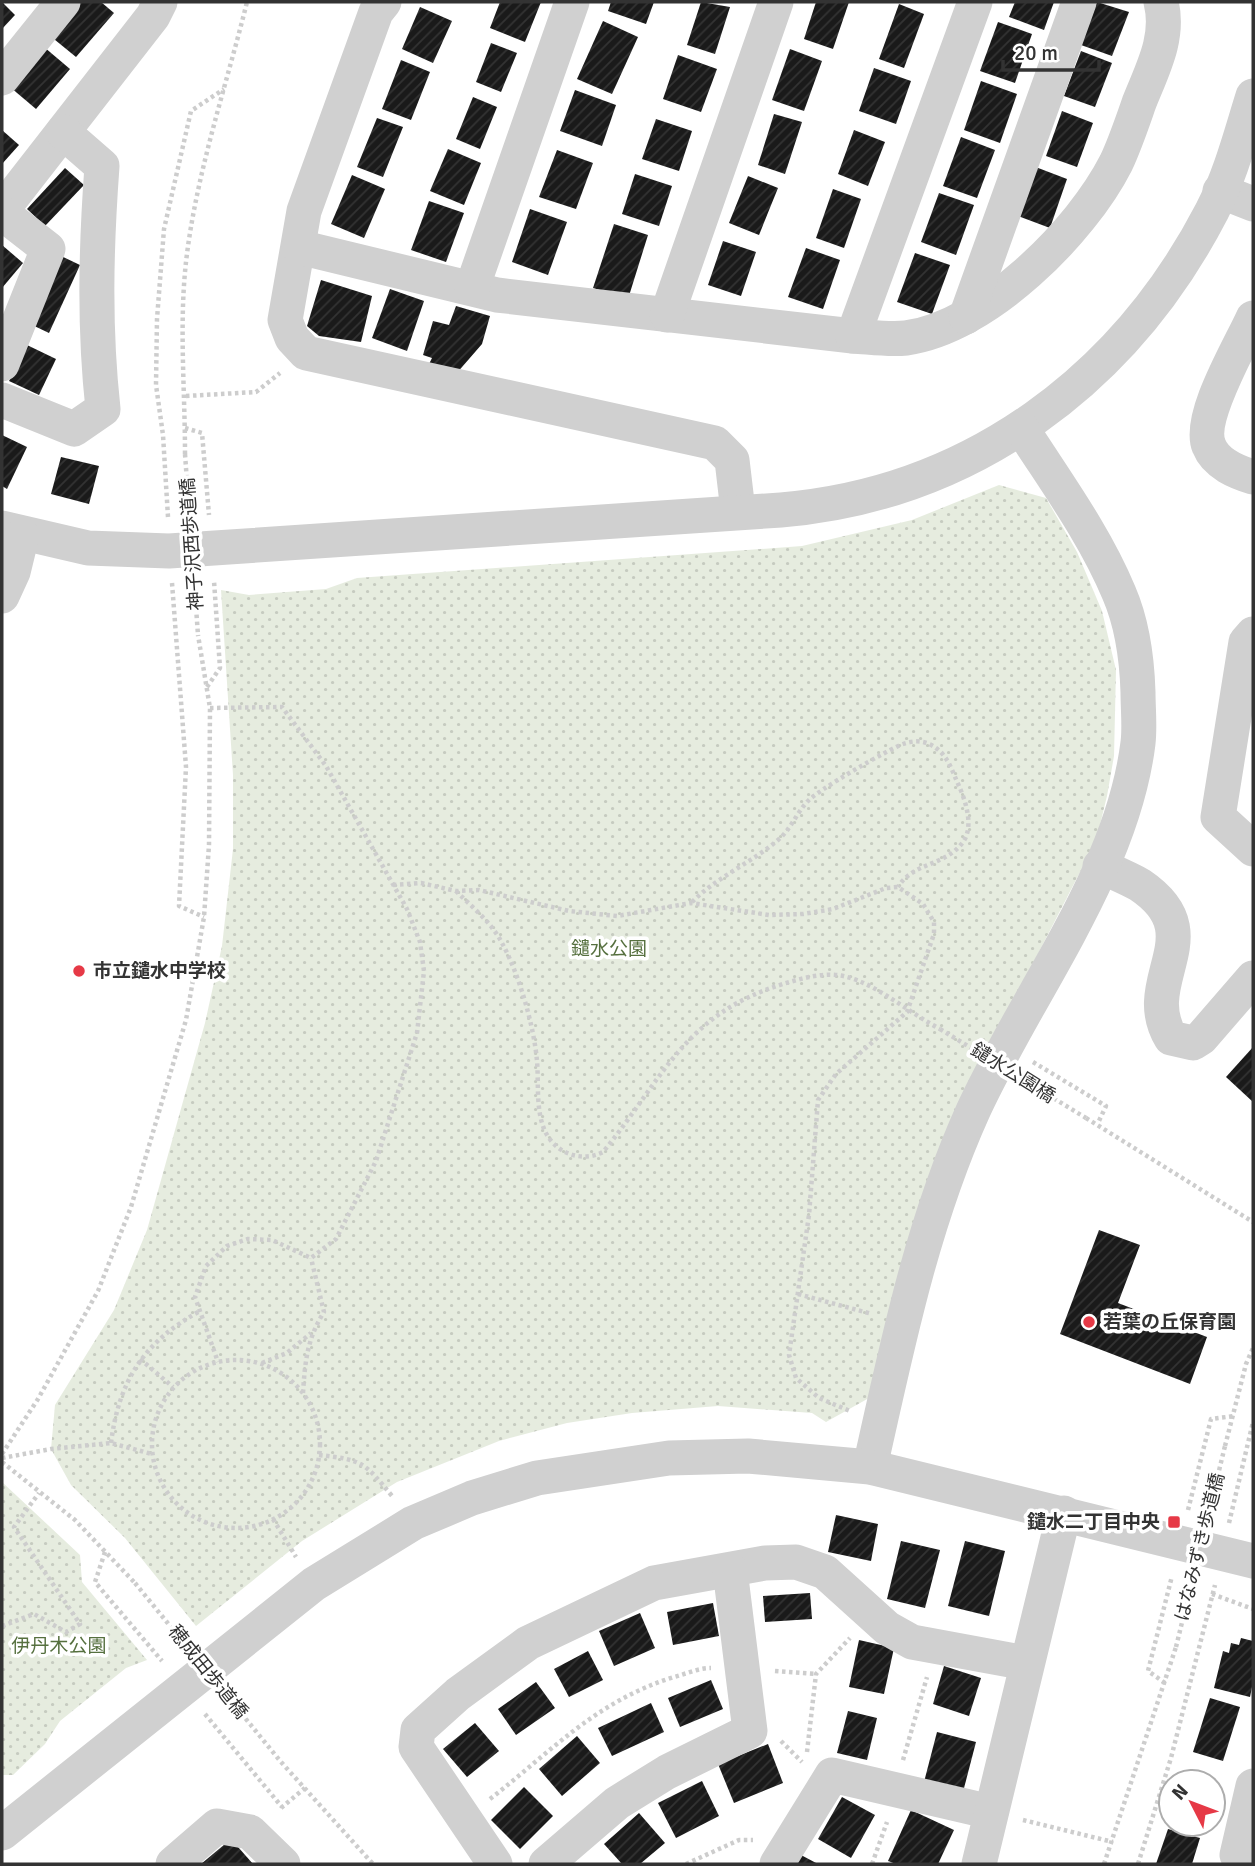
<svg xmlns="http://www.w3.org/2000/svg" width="1255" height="1866" viewBox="0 0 1255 1866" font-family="Signika,'Noto Sans JP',sans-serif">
<defs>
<pattern id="park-dots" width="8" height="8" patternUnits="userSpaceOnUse" patternTransform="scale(1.75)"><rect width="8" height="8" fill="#e6ecdf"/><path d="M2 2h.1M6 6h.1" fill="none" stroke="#c6cbc0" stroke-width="1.8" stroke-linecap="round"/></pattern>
<pattern id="building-hatch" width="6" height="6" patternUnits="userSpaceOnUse" patternTransform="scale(1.75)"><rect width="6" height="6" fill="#1a1a1a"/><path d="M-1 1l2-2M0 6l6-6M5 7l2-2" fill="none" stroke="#333"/></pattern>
</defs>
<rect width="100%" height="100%" fill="#fff"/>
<!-- park -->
<g fill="url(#park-dots)">
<polygon points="999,485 1046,498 1077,552 1102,611 1116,670 1114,756 1107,796 1096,841 972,1082 869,1398 826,1422 812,1413 718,1406 632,1413 567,1423 499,1441 397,1482 302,1541 196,1626 125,1538 71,1485 51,1449 55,1405 114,1310 147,1230 205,1023 222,946 233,849 233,775 221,590 249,595 326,589 357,578 802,546 912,520"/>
<polygon points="2,1482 80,1555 82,1582 147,1660 126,1668 60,1721 45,1744 13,1775 2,1775"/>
</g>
<!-- building -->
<g fill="url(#building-hatch)">
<polygon points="2,2 15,15 2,29"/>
<polygon points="78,2 101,2 114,13 76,57 49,35"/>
<polygon points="500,2 541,2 525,42 490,28"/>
<polygon points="611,2 654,2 646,24 608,11"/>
<polygon points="701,2 730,7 715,54 687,45"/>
<polygon points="816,2 849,2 833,49 804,39"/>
<polygon points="1015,2 1054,2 1044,30 1009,17"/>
<polygon points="1097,2 1129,12 1112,56 1081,45"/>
<polygon points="899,4 924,14 904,68 879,59"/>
<polygon points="420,7 452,21 433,63 402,49"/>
<polygon points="603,21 638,37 612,94 577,79"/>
<polygon points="998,22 1032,34 1015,83 980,71"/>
<polygon points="491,43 517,53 501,92 476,82"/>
<polygon points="44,47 70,69 36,109 10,87"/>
<polygon points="790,49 822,61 804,111 772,100"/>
<polygon points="1081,51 1112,63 1095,107 1064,96"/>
<polygon points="678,55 717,69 701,112 663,99"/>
<polygon points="401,60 430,72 411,120 382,109"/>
<polygon points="874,68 911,81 896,124 859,111"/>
<polygon points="981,81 1017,94 1000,143 964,130"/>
<polygon points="575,90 616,105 602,146 560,131"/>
<polygon points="473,97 497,107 480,149 456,139"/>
<polygon points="1062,111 1093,123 1077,167 1046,156"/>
<polygon points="774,114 802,122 785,174 758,165"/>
<polygon points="377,118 403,127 383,177 357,167"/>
<polygon points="656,119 692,131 679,171 642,159"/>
<polygon points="2,130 19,145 2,164"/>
<polygon points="854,130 885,142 868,186 838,174"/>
<polygon points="961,137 995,150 977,198 943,186"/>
<polygon points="448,149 481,163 464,205 430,191"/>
<polygon points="557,150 593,163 576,209 539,197"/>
<polygon points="1033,166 1067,179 1050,228 1015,215"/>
<polygon points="65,168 84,185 45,226 27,209"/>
<polygon points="635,174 672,186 659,226 622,214"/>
<polygon points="352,175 385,189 364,238 331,224"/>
<polygon points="748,176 778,188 759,235 729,223"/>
<polygon points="833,189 861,199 844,248 816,238"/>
<polygon points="939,193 974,205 956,255 921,242"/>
<polygon points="429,201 464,213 446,262 411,250"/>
<polygon points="530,209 567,222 548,275 512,262"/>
<polygon points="614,224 648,235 628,299 593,288"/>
<polygon points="723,241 756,252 741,296 708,285"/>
<polygon points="2,245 23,263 2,288"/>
<polygon points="806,248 840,260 823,309 788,297"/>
<polygon points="915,253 950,265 932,314 897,302"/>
<polygon points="59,255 80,265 49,333 28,323"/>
<polygon points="321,280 372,296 361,342 319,336 307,326"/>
<polygon points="390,289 424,301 407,351 372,338"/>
<polygon points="456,306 490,316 482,344 456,374 429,364 432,358 423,355 433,321 449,325"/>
<polygon points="27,345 56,359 39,395 9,381"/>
<polygon points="2,435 27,447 7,489 2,486"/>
<polygon points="61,457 99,466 89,504 51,494"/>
<polygon points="1253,1047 1253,1102 1226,1077"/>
<polygon points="1099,1230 1140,1245 1118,1303 1207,1337 1190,1384 1060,1334"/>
<polygon points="836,1515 878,1524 871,1561 828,1552"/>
<polygon points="901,1541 940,1550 925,1608 887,1599"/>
<polygon points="965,1541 1005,1551 989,1616 948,1606"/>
<polygon points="810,1593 812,1619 765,1622 763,1596"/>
<polygon points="713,1603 719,1636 673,1645 667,1612"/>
<polygon points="640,1613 655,1648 614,1666 599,1631"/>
<polygon points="1241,1638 1253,1641 1253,1682 1250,1697 1214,1688 1223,1651 1229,1653 1231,1643 1239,1645"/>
<polygon points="859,1640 894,1648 884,1694 849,1687"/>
<polygon points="588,1651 603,1680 569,1697 554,1669"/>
<polygon points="944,1666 981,1678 969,1716 933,1704"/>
<polygon points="711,1680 723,1709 680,1727 668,1698"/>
<polygon points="536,1682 555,1708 516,1735 498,1709"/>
<polygon points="1210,1698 1240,1707 1223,1761 1193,1752"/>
<polygon points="651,1703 664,1732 612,1756 598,1728"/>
<polygon points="848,1711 877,1718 867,1760 837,1753"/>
<polygon points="475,1723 499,1751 467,1777 443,1749"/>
<polygon points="937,1732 976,1742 963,1792 924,1782"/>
<polygon points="577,1736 600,1763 562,1796 539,1769"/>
<polygon points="768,1744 783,1783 734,1803 718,1764"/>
<polygon points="1189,1771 1213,1778 1212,1782 1185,1782"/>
<polygon points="702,1781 719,1816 676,1838 658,1803"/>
<polygon points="524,1787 553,1816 520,1849 491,1820"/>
<polygon points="842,1797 875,1815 851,1858 818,1839"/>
<polygon points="911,1810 954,1830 938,1864 896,1864 888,1861"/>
<polygon points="639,1813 665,1843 640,1864 622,1864 604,1844"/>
<polygon points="1185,1824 1209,1824 1207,1831"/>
<polygon points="1168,1829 1200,1838 1192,1864 1156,1864"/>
<polygon points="231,1839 253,1864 201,1864"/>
<polygon points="801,1855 818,1864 795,1864"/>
</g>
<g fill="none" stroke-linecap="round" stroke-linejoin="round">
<!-- path -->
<g stroke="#cdcdcd" stroke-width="4.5" stroke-dasharray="3.5 3.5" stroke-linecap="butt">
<polyline points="186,396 256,392 280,373"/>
<polyline points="185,428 202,433 209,515"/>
<path d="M185 454C185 390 179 325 186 262 196 174 226 87 247 2"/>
<polyline points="168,517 163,435 156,385 157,319 164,229 191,111 224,89"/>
<polyline points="172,583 186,767 179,906 204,917"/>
<polyline points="207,687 220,668 214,581"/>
<polyline points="210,708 282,707 326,766 407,909 420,942 424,971 417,1033 376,1161 336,1239 311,1258 272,1240 248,1239 227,1246 206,1266 195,1297 218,1362"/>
<polyline points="393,885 421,883 456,891 479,890 569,911 617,916 691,903 769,915 803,914 833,909 886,888 898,887 923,904 934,922 934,934 907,1012 836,1074 818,1100 809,1215 789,1355 796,1378 819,1398 850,1411"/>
<path d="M456 891C472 907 492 923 502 943 519 974 534 1026 537 1061 539 1084 535 1114 547 1135 559 1155 583 1162 603 1152 663 1079 684 1014 783 984 803 978 826 971 847 977 876 984 911 1014 940 1029"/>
<path d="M692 902C717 877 751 863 778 840 791 829 796 814 807 802 816 791 889 749 903 744 911 741 921 740 929 744 948 753 951 769 959 786 966 802 974 827 963 842 946 866 913 862 898 887"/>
<polyline points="1033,1062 1106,1106 1098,1123"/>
<polyline points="1086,1118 1253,1222"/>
<polyline points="798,1294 872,1314"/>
<polyline points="140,1359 173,1387"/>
<circle cx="236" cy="1444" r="84"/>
<polyline points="262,1363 287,1353 311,1333"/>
<path d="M303 1393C305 1362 307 1339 324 1312L311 1258"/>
<path d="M111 1443C119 1380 144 1342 200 1311"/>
<polyline points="1225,1446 1246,1364 1253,1348"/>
<polyline points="2,1454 38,1399 98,1291 131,1207 186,1020 204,917 209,845 210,708 198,635"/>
<path d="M319 1455C363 1460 364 1462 392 1496"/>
<polyline points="2,1458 51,1449 111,1443 152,1454"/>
<polyline points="2,1462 75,1520 135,1583"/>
<polyline points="1188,1510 1211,1419 1234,1416"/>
<polyline points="273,1519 296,1557"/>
<polyline points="1229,1523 1253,1422"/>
<polyline points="105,1552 95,1582 162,1661"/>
<polyline points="1212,1594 1253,1609"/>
<polyline points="2,1626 34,1614 66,1632 80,1624 14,1527 39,1493"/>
<polyline points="775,1671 816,1674"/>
<polyline points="1165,1683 1148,1671 1172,1576"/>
<polyline points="205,1714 282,1807"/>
<polyline points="781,1741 802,1762"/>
<polyline points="807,1752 816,1674 850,1638"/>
<polyline points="903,1760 927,1677"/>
<polyline points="281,1762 373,1864"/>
<path d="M490 1799C552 1751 596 1701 674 1677 686 1674 698 1668 711 1668"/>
<polyline points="281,1808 305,1788"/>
<polyline points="1023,1820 1113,1842"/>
<polyline points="686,1864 739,1840 753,1840"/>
<polyline points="872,1864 887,1822"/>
<polyline points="1104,1864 1176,1647"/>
<polyline points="1138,1864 1171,1758 1215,1585"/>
</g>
<!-- minor -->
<g stroke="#d0d0d0" stroke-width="35">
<polyline points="384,2 376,12 304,211 285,320 292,338 306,353 715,443 732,460 738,511"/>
<polyline points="2,78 63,2"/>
<polyline points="1220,191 1253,204"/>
<polyline points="2,210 153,16 160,2"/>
<polyline points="2,213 48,249 2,364"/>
<path d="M299 247 497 295 853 336C870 337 889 340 906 338 986 327 1081 232 1116 163 1125 144 1132 123 1139 103 1152 70 1170 38 1161 2"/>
<polyline points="472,288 572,2"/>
<polyline points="667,315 776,2"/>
<polyline points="966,317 1079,2"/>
<path d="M1253 318C1241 345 1197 418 1209 446 1216 464 1237 472 1253 477"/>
<polyline points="853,336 975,2"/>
<path d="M2 400 74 429 103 409C94 327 96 248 102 166L63 132"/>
<path d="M2 528 88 548 169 551 781 510C972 494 1125 379 1212 211 1231 174 1241 134 1253 96"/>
<polyline points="2,596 13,572 22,535"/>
<polyline points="1253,634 1246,642 1218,817 1253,849"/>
<path d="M1100 866C1113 872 1128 878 1140 885 1214 935 1136 980 1171 1038L1193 1043 1201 1038 1253 978"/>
<path d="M870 1467C897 1346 922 1224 973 1111 1027 993 1122 873 1138 743 1140 727 1138 709 1138 692 1137 660 1132 623 1119 593 1095 535 1056 482 1022 429"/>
<polyline points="2,1833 314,1584 413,1523 472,1498 537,1478 669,1458 748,1456 870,1467 1253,1561"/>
<polyline points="1237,1855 1253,1786"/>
<polyline points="173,1864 217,1826 250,1832 283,1864"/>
<polyline points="495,1864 416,1747 418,1730 458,1694 528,1643 654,1583 765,1563 796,1562 825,1572 887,1628 912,1642 1026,1663"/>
<polyline points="546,1864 617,1803 667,1772 750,1731 730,1570"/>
<polyline points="777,1864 832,1775 991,1812"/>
<polyline points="979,1864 1064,1513"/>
</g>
<!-- path-bridge -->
<g stroke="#cdcdcd" stroke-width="4.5" stroke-dasharray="3.5 3.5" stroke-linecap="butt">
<polyline points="185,454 198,635"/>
<polyline points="940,1029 1086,1118"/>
<polyline points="135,1583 281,1762"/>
<polyline points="1176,1647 1225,1446"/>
</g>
</g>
<!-- markers -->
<g fill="#e63946" stroke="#fff" stroke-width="2.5">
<circle cx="79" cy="971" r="7"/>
<circle cx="1089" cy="1322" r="7"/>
<rect x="1167" y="1515" width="14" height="14" rx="3.5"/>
</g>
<g text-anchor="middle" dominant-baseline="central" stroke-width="7" stroke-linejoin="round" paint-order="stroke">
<!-- street labels -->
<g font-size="19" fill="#333" stroke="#fff">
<text transform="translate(192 544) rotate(-94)">神子沢西歩道橋</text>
<text transform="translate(1013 1073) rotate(32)">鑓水公園橋</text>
<text transform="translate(1200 1547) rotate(-76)">はなみずき歩道橋</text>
<text transform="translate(208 1672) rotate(51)">穂成田歩道橋</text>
</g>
<!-- park labels -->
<g font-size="19" fill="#56703f" stroke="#fff">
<text x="609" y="949">鑓水公園</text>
<text x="59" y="1646">伊丹木公園</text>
</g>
<!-- poi labels -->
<g font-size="19" font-weight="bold" fill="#333" stroke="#fff" text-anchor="start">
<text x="93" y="971">市立鑓水中学校</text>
<text x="1103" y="1322">若葉の丘保育園</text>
<text x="1160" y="1522" text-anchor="end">鑓水二丁目中央</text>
</g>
</g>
<!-- border -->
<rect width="1255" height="1866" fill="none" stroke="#333333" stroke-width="7"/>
<!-- north arrow -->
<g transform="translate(1192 1803) rotate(312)"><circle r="33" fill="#ffffff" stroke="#adadad" stroke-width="2"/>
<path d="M0-5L12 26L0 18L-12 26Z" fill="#e63946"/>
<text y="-10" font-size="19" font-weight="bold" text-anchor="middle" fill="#333333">N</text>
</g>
<!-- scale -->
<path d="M1003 60v10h96v-10" fill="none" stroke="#333333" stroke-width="3.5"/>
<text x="1014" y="60" font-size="21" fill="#333333" stroke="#ffffff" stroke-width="5" paint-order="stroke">20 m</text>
</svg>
